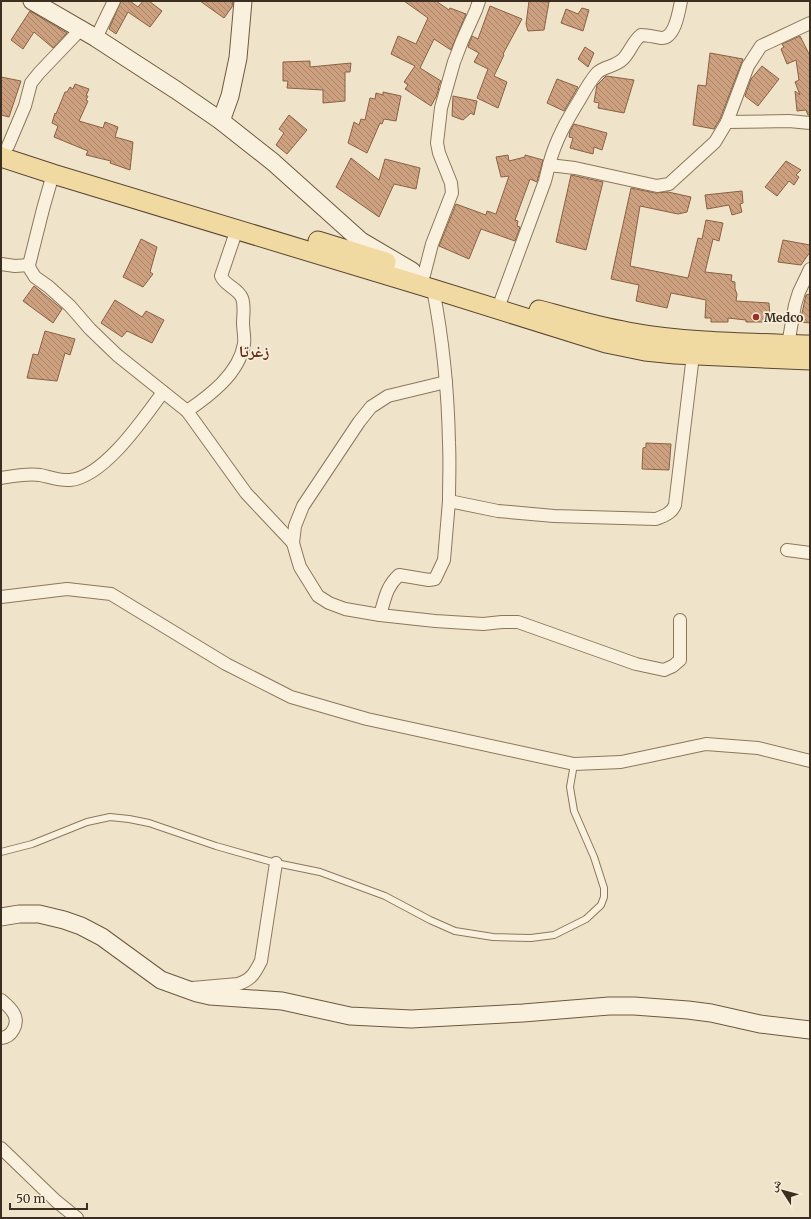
<svg xmlns="http://www.w3.org/2000/svg" width="811" height="1219" viewBox="0 0 811 1219" font-family="Merriweather,'Noto Naskh Arabic',serif">
<defs>
<pattern id="building-back-hatch" width="6" height="6" patternUnits="userSpaceOnUse"><rect width="6" height="6" fill="#cda17f"/><path d="M-1 5l2 2M0 0l6 6M5-1l2 2" fill="none" stroke="#a88468"/></pattern>
</defs>
<rect width="100%" height="100%" fill="#efe4c9"/>
<!-- building -->
<g fill="url(#building-back-hatch)" stroke="#8b6043">
<polygon points="121,1 130,1 138,7 143,1 149,1 162,11 150,27 128,12 116,34 109,29"/>
<polygon points="200,1 233,1 232,7 224,18"/>
<polygon points="404,1 436,1 449,10 450,8 466,14 451,50 434,39 420,68 441,81 438,88 439,88 436,97 431,106 405,89 408,85 404,82 415,66 391,54 398,36 416,44 428,18"/>
<polygon points="529,1 549,2 544,30 528,31 526,24"/>
<polygon points="490,6 522,19 503,54 504,55 494,76 507,82 498,108 477,98 488,69 474,62 479,53 468,47 472,36 478,39"/>
<polygon points="582,8 589,10 583,31 561,23 566,9 578,14"/>
<polygon points="30,11 67,33 53,48 34,32 23,49 11,40"/>
<polygon points="800,36 810,56 810,115 808,115 806,110 797,111 795,91 800,95 795,82 799,80 796,60 787,64 781,49 784,47 782,44"/>
<polygon points="585,47 594,53 588,67 578,59"/>
<polygon points="710,53 743,59 720,119 714,129 693,125 698,85 706,86"/>
<polygon points="310,61 310,67 351,63 350,72 345,72 345,101 323,103 323,90 287,88 288,81 283,81 283,62"/>
<polygon points="762,66 779,79 758,106 745,96 751,79"/>
<polygon points="606,76 634,80 624,113 598,108 599,103 594,102 597,85"/>
<polygon points="1,77 21,81 9,117 1,115"/>
<polygon points="557,79 578,87 564,111 547,103"/>
<polygon points="75,84 89,89 86,96 88,96 86,100 88,101 79,121 103,128 105,122 118,127 115,137 133,142 130,170 110,163 111,161 86,155 88,151 54,137 58,126 52,123 55,113 56,114 65,92 67,92 70,87 73,89"/>
<polygon points="383,92 401,96 396,121 384,119 382,124 380,123 367,153 348,143 354,122 359,125 361,119 365,120 370,98 375,99 376,93 383,95"/>
<polygon points="453,96 477,101 474,115 471,113 463,120 452,116"/>
<polygon points="289,115 307,130 287,154 276,145 284,133 279,129"/>
<polygon points="574,124 607,133 602,150 594,147 593,154 570,148 573,138 569,137 570,131"/>
<polygon points="508,155 509,161 525,157 525,155 543,160 537,182 530,179 515,220 518,221 517,226 520,227 515,241 481,229 469,259 439,246 456,204 486,215 487,211 496,214 509,176 501,177 496,157"/>
<polygon points="351,158 379,180 385,159 420,168 416,189 394,184 379,217 336,187"/>
<polygon points="786,161 801,170 796,175 799,177 794,185 789,181 777,196 765,187"/>
<polygon points="571,175 603,182 586,250 556,242"/>
<polygon points="631,188 655,193 668,192 691,197 687,212 678,214 640,206 630,266 688,278 698,238 702,239 706,220 723,223 719,241 713,239 705,272 732,275 731,281 735,282 735,289 737,294 736,301 769,303 770,317 767,317 767,320 765,320 764,322 746,322 746,320 728,318 728,322 711,322 711,318 705,318 706,300 671,293 667,308 636,301 639,285 611,279"/>
<polygon points="742,191 743,203 740,204 742,212 732,215 729,205 707,209 705,195"/>
<polygon points="141,239 157,247 150,272 153,274 143,287 123,277"/>
<polygon points="783,240 810,245 810,252 801,265 778,262"/>
<polygon points="34,286 62,309 53,323 23,301"/>
<polygon points="810,294 810,323 800,322 806,295"/>
<polygon points="115,300 142,317 146,311 164,320 152,343 127,331 122,337 101,323"/>
<polygon points="45,331 75,339 70,355 65,353 57,381 27,378 33,354 38,355"/>
<polygon points="646,443 671,444 669,470 642,469 643,448 646,447"/>
</g>
<g fill="none" stroke-linecap="round" stroke-linejoin="round">
<defs>
<polyline id="lane" points="1,852 32,844 87,822 110,817 129,819 149,823 216,846 276,863 320,872 385,896 430,920 455,931 493,937 531,938 554,935 586,919 601,905 604,897 604,888 594,857 574,811 570,787 574,764"/>
<g id="street">
<polyline points="96,38 114,1"/>
<polyline points="727,122 789,121 810,123"/>
<polyline points="8,146 25,106 31,83 39,73 81,29"/>
<path d="M549 165C555 141 567 120 580 99 585 90 590 81 597 73 604 66 615 67 623 59 630 52 633 41 641 35 648 35 654 37 661 38 675 39 679 11 681 1"/>
<polyline points="53,174 43,209 29,265 30,269 35,277 49,287 70,306 90,329 117,355 187,411 246,493 293,543"/>
<polyline points="1,264 15,266 29,265"/>
<polyline points="424,275 432,244 452,193 451,183 439,153 437,143 441,108 454,62 462,41 476,10 479,1"/>
<path d="M433 289C443 340 448 391 449 443 450 462 449 482 449 501L498 511 554 516 656 519C664 516 672 513 675 505L693 355"/>
<polyline points="501,300 545,181 549,165 575,168 657,186 669,184 715,142 727,122 748,66 761,46 810,23"/>
<polyline points="787,350 795,305 799,292 810,269"/>
<polyline points="446,382 388,396 371,407 359,422 303,506 295,526 293,543 297,557 300,567 318,596 329,603 345,609 380,615 435,621 483,624 502,622 518,622 636,664 664,670 673,666 680,660 680,620"/>
<path d="M187 411C209 396 239 374 244 344 245 337 243 330 243 323 243 315 245 306 242 298 238 288 225 286 221 276L237 229"/>
<path d="M1 478C13 476 28 473 40 475 50 477 60 481 70 480 104 477 144 418 163 392"/>
<polyline points="787,550 810,553"/>
<polyline points="1,597 67,589 111,594 226,664 291,697 367,719 574,764 621,762 706,744 758,748 810,761"/>
<path d="M380 615C385 599 386 587 399 575L429 580 435 579 444 560 449 501"/>
<path d="M192 988 238 984C251 980 255 973 261 961L276 863"/>
<path d="M1 1000C6 1004 11 1008 14 1014 19 1024 12 1037 1 1038"/>
<polyline points="1,1148 56,1201 77,1218"/>
</g>
<g id="secondary">
<polyline points="32,1 96,38 176,90 221,121 273,162 361,241 412,271"/>
<polyline points="221,121 230,96 238,58 243,1"/>
<polyline points="1,917 19,914 39,914 64,920 81,926 102,937 161,980 197,993 210,996 282,1001 350,1016 411,1019 523,1013 609,1006 634,1006 688,1010 711,1013 760,1024 810,1030"/>
</g>
<g id="primary">
<polyline points="1,157 53,174 433,289 606,343 645,351 675,354 810,360"/>
<polyline points="318,241 386,262"/>
<path d="M539 310C568 318 598 327 628 332 687 343 750 343 810 345"/>
</g>
</defs>
<!-- lane casing -->
<use href="#lane" stroke="#8c775d" stroke-width="8"/>
<!-- street casing -->
<use href="#street" stroke="#8c775d" stroke-width="14"/>
<!-- secondary casing -->
<use href="#secondary" stroke="#6e5840" stroke-width="19"/>
<!-- primary casing -->
<use href="#primary" stroke="#5a4531" stroke-width="21"/>
<!-- lane -->
<use href="#lane" stroke="#f9f1dd" stroke-width="6"/>
<!-- street -->
<use href="#street" stroke="#f9f1dd" stroke-width="12"/>
<!-- secondary -->
<use href="#secondary" stroke="#f9f1dd" stroke-width="17"/>
<!-- primary -->
<use href="#primary" stroke="#f1d9a2" stroke-width="19"/>
</g>
<!-- markers -->
<circle fill="#9b2e2d" stroke="#f6eed9" stroke-width="1.5" cx="756" cy="317" r="4"/>
<g text-anchor="middle" dominant-baseline="central" stroke-width="3.5" stroke-linejoin="round" paint-order="stroke">
<!-- poi labels -->
<g font-size="12" font-weight="bold" fill="#3c2e21" stroke="#f6eed9" text-anchor="start">
<text x="764" y="317">Medco</text>
</g>
<!-- district labels -->
<g font-size="16" font-weight="bold" fill="#693020" stroke="#f6eed9">
<text x="254" y="351">زغرتا</text>
</g>
</g>
<!-- border -->
<rect width="811" height="1219" fill="none" stroke="#3c2e21" stroke-width="4"/>
<!-- north arrow -->
<g transform="translate(783 1191) rotate(306)" stroke="#f6eed9" stroke-width="3" paint-order="stroke">
<path d="M0-3L7 15L0 10L-7 15Z" fill="#3c2e21"/>
<text y="-6" font-size="11" font-weight="bold" text-anchor="middle" fill="#3c2e21">ش</text>
</g>
<!-- scale -->
<path d="M10 1203v6h77v-6" fill="none" stroke="#3c2e21" stroke-width="2"/>
<text x="16" y="1203" font-size="12" fill="#3c2e21" stroke="#f6eed9" stroke-width="3" paint-order="stroke">50 m</text>
</svg>
